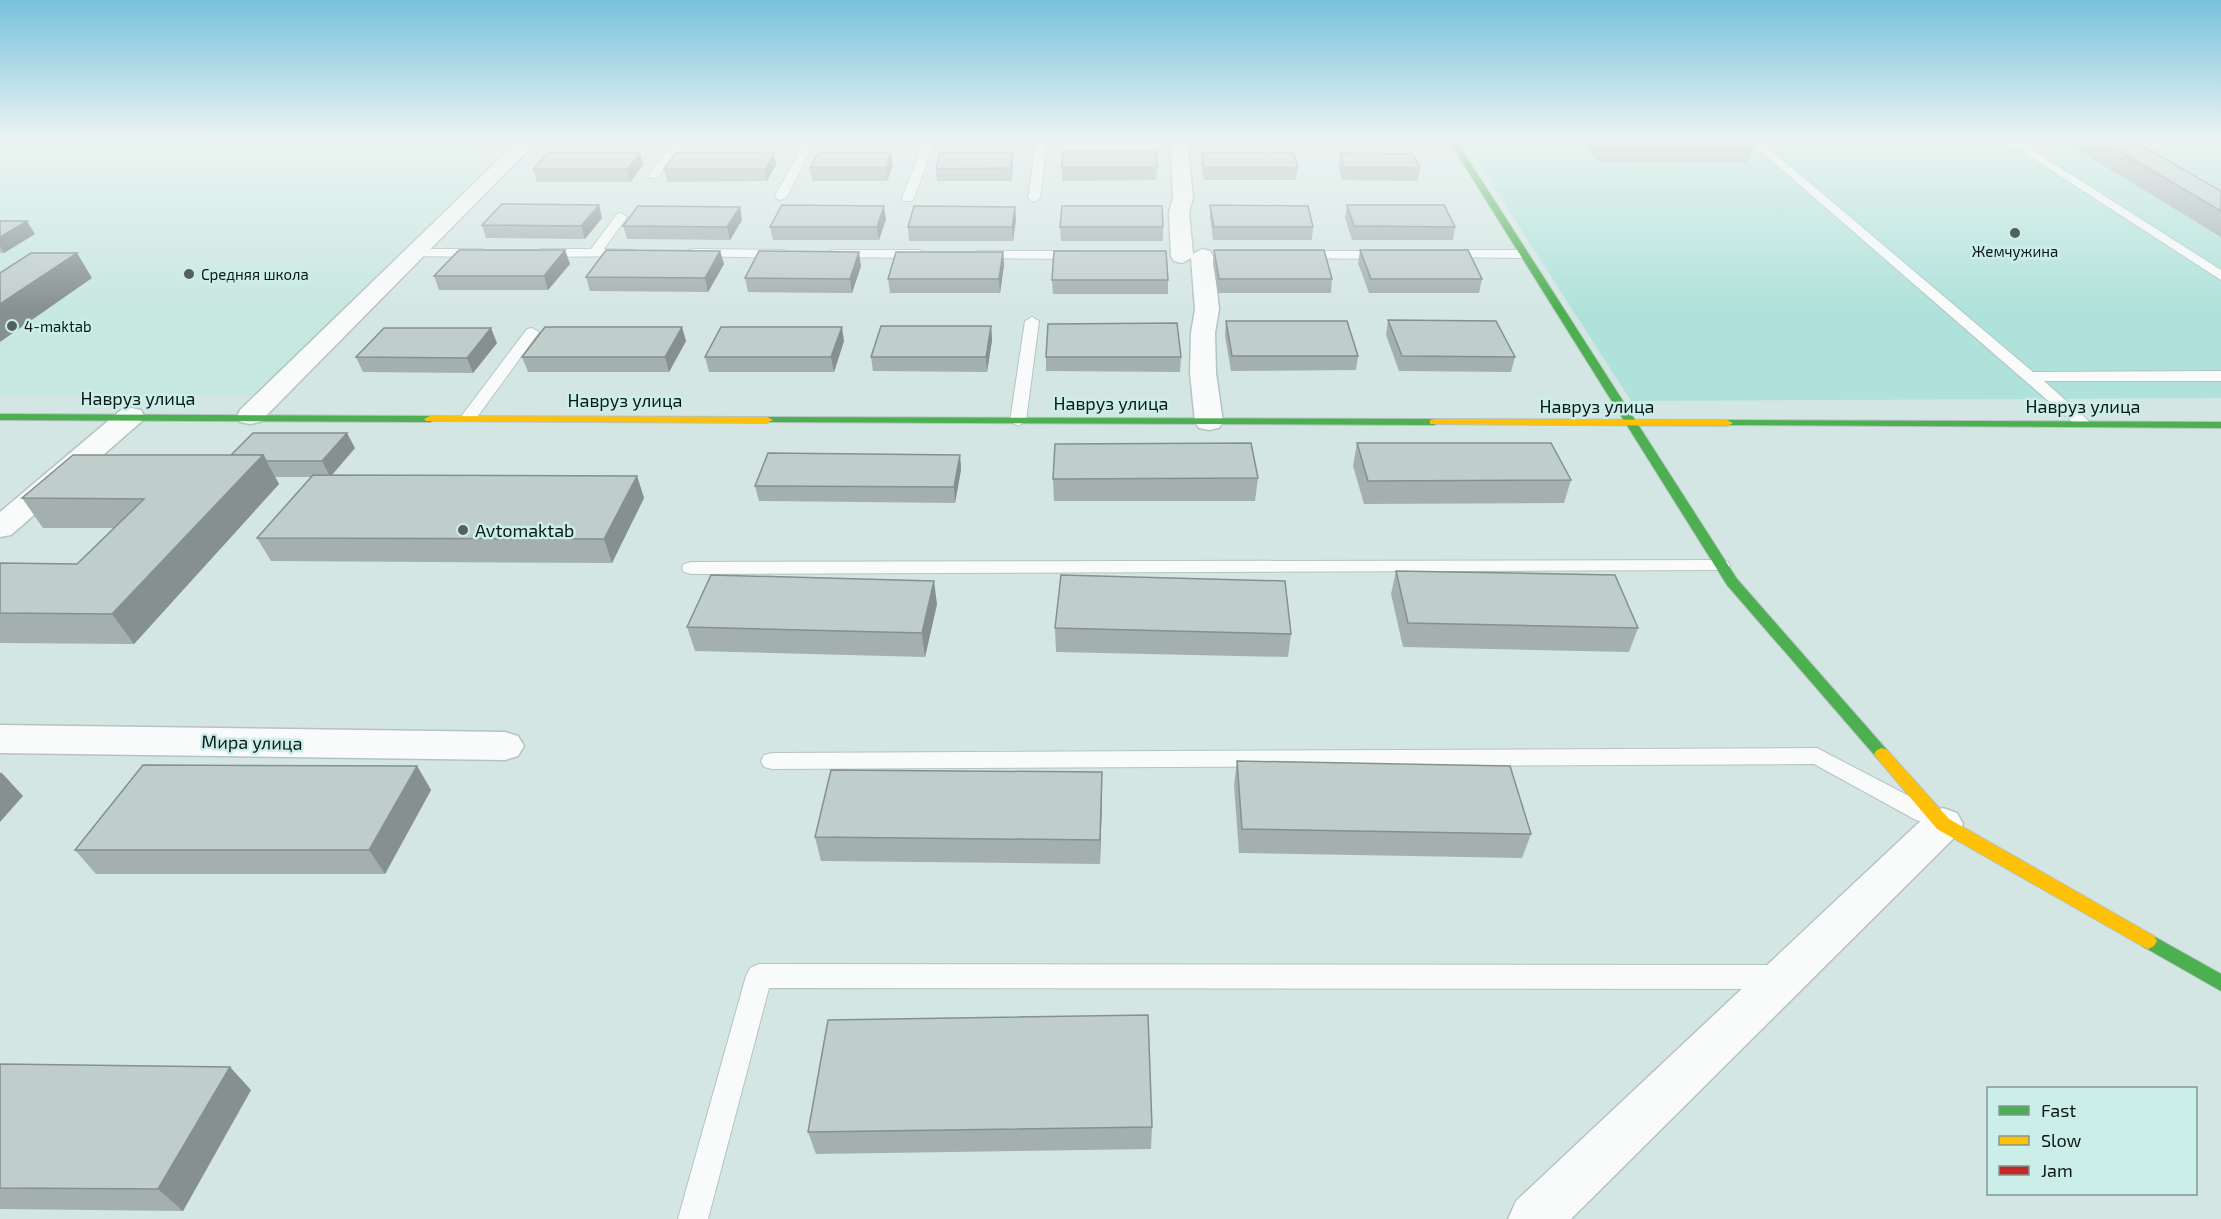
<svg xmlns="http://www.w3.org/2000/svg" width="2221" height="1219" viewBox="0 0 2221 1219" font-family="'Exo 2',sans-serif">
<rect width="100%" height="100%" fill="#d4e6e3"/>
<!-- built -->
<polygon fill="#c7e7e1" points="0,153 498,154 259,395 0,396"/>
<!-- green -->
<polygon fill="#afe2da" points="1463,139 2221,139 2221,398 1631,401"/>
<g fill="none" stroke-linecap="round" stroke-linejoin="round">
<defs>
<g id="lane">
<polygon points="676,139 686,140 657,178 649,178 649,174"/>
<polygon points="806,139 816,140 787,196 781,200 777,199 775,196"/>
<polygon points="925,139 935,140 914,198 912,201 904,201 902,198"/>
<polygon points="1037,139 1047,140 1040,198 1034,202 1028,198"/>
<polygon points="1747,139 1758,139 2033,372 2221,371 2221,381 2044,381 2091,423 2089,426 2077,426"/>
<polygon points="2003,139 2015,139 2221,270 2221,280"/>
<polygon points="621,213 627,217 604,249 634,250 635,253 634,256 541,257 535,253 541,249 591,249 617,214"/>
<polygon points="415,249 482,249 488,253 482,257 410,256 409,253 410,250"/>
<polygon points="694,249 785,250 791,254 785,258 689,256 688,253 689,250"/>
<polygon points="835,250 920,250 926,254 920,258 830,257 829,254 830,251"/>
<polygon points="1444,250 1523,250 1529,254 1523,258 1439,257 1438,254 1439,251"/>
<polygon points="976,251 1079,251 1085,255 1079,259 971,258 970,255"/>
<polygon points="1300,251 1385,251 1391,255 1385,259 1295,258 1294,255"/>
<polygon points="1032,317 1039,321 1026,421 1018,426 1010,421 1025,321"/>
<polygon points="532,328 539,332 475,420 463,420 461,417 463,414 527,329"/>
<polygon points="1721,560 1728,562 1730,566 1728,570 691,574 684,572 682,568 684,564 691,562"/>
<polygon points="1817,748 1930,807 1934,813 1930,819 1922,822 1914,819 1814,764 772,769 764,767 761,761 764,755 772,753"/>
<polygon points="759,964 1779,965 1788,969 1792,977 1788,985 1779,989 769,988 708,1219 678,1219 746,976 750,968"/>
</g>
<g id="street">
<polygon points="520,139 538,140 260,422 250,424 240,422 237,416 240,410"/>
<polygon points="1170,139 1187,140 1193,198 1189,212 1193,254 1202,249 1210,251 1213,256 1219,309 1215,333 1216,373 1223,422 1219,428 1209,430 1199,428 1195,422 1190,373 1191,333 1195,309 1191,258 1182,263 1174,261 1171,256 1169,212 1173,198"/>
<polygon points="131,408 141,410 144,416 141,422 11,535 0,537 0,512 121,410"/>
<polygon points="0,725 505,732 518,736 524,746 518,756 505,760 0,753"/>
<polygon points="1943,808 1957,813 1963,824 1957,835 1571,1219 1508,1219 1516,1201 1929,813"/>
</g>
<g id="fast">
<polygon points="0,139 565,139 566,140 562,142 0,143"/>
<polygon points="1133,139 1455,139 1737,579 1887,750 1890,754 1887,758 1877,758 1727,585 1449,141 1137,141"/>
<polygon points="0,414 430,416 436,419 430,422 0,420"/>
<polygon points="767,417 1434,419 1440,422 1434,425 763,422 763,418"/>
<polygon points="1727,420 2221,422 2221,428 1723,425 1723,421"/>
<polygon points="2148,933 2221,974 2221,991 2142,946 2139,941 2142,936"/>
</g>
<g id="slow">
<polygon points="783,139 1141,139 1137,141 786,142"/>
<polygon points="430,416 767,417 773,420 767,423 426,421 424,419"/>
<polygon points="1434,419 1727,420 1733,423 1727,426 1430,424 1430,420"/>
<polygon points="1882,748 1887,750 1949,819 2154,936 2157,941 2154,946 2148,949 2142,946 1937,829 1877,758 1874,754 1877,750"/>
</g>
<polygon id="jam" points="559,139 789,139 790,140 786,142 562,142"/>
</defs>
<!-- lane casing -->
<use href="#lane" stroke="#b5c3c1" stroke-width="2"/>
<!-- street casing -->
<use href="#street" stroke="#b5c3c1" stroke-width="3"/>
<!-- fast casing -->
<use href="#fast" stroke="#b5c3c1" stroke-width="2"/>
<!-- slow casing -->
<use href="#slow" stroke="#b5c3c1" stroke-width="2"/>
<!-- jam casing -->
<use href="#jam" stroke="#b5c3c1" stroke-width="2"/>
<!-- lane -->
<use href="#lane" fill="#f9fbfb" fill-rule="evenodd"/>
<!-- street -->
<use href="#street" fill="#f9fbfb" fill-rule="evenodd"/>
<!-- fast -->
<use href="#fast" fill="#4caf50" fill-rule="evenodd"/>
<!-- slow -->
<use href="#slow" fill="#ffc107" fill-rule="evenodd"/>
<!-- jam -->
<use href="#jam" fill="#c62828" fill-rule="evenodd"/>
</g>
<!-- wall -->
<g fill="#a4b0af">
<polygon points="1580,139 1748,139 1754,144 1748,162 1600,163"/>
<polygon points="2060,139 2130,139 2221,191 2221,237"/>
<polygon points="640,153 643,165 630,182 537,182 533,169"/>
<polygon points="774,153 776,165 767,181 667,182 664,169"/>
<polygon points="1202,153 1298,168 1296,180 1204,180 1201,165"/>
<polygon points="1340,153 1420,168 1418,181 1342,180 1338,166"/>
<polygon points="893,165 887,181 812,181 810,168"/>
<polygon points="1013,165 1011,181 937,181 936,169"/>
<polygon points="1062,168 1157,168 1156,180 1062,181"/>
<polygon points="1210,205 1313,227 1312,240 1213,240 1210,218"/>
<polygon points="1347,205 1455,227 1453,240 1352,240 1345,218"/>
<polygon points="740,207 742,220 730,240 627,239 623,226"/>
<polygon points="1015,207 1016,220 1013,241 909,241 908,227"/>
<polygon points="602,218 585,239 486,238 482,225"/>
<polygon points="886,219 879,240 773,240 770,227"/>
<polygon points="0,221 35,234 4,253 0,253"/>
<polygon points="1060,227 1163,227 1163,241 1061,241"/>
<polygon points="565,250 570,264 548,290 439,290 434,276"/>
<polygon points="1214,250 1332,279 1331,293 1218,293 1213,264"/>
<polygon points="1360,250 1482,279 1479,293 1369,293 1358,263"/>
<polygon points="720,251 724,264 708,292 590,291 586,277"/>
<polygon points="1003,252 1004,265 1000,293 890,293 888,279"/>
<polygon points="861,266 852,293 748,292 745,278"/>
<polygon points="1052,280 1168,280 1168,294 1053,294"/>
<polygon points="1388,320 1515,357 1511,372 1399,371 1386,335"/>
<polygon points="1226,321 1358,356 1356,370 1231,371 1225,336"/>
<polygon points="991,326 992,340 987,372 873,371 871,357"/>
<polygon points="686,341 669,372 528,372 522,357"/>
<polygon points="844,341 834,372 709,372 705,357"/>
<polygon points="497,343 473,373 363,372 356,357"/>
<polygon points="1046,357 1181,357 1180,372 1046,371"/>
<polygon points="1357,443 1571,480 1564,503 1364,504 1353,466"/>
<polygon points="355,448 332,475 637,476 644,498 612,563 271,561 257,538 311,477 275,477 279,484 134,644 0,643 0,563 77,564 114,528 43,528 22,498 231,455"/>
<polygon points="960,455 961,470 955,503 759,501 755,486"/>
<polygon points="1258,478 1255,501 1054,501 1053,479"/>
<polygon points="1396,571 1638,628 1629,652 1403,647 1391,594"/>
<polygon points="937,604 925,657 695,651 687,627"/>
<polygon points="1055,628 1291,634 1288,657 1056,652"/>
<polygon points="1237,761 1531,834 1522,858 1239,853 1234,785"/>
<polygon points="417,766 431,790 385,874 96,874 75,850"/>
<polygon points="1102,796 1100,864 821,861 815,837"/>
<polygon points="0,1064 251,1090 183,1211 0,1209"/>
<polygon points="1152,1127 1151,1149 816,1154 808,1132"/>
</g>
<!-- shaded-wall -->
<g fill="#86908e">
<polygon points="640,153 643,165 630,182 627,169"/>
<polygon points="774,153 776,165 767,181 765,169"/>
<polygon points="891,153 893,165 887,181 886,168"/>
<polygon points="1012,153 1013,165 1011,181 1011,168"/>
<polygon points="599,205 602,218 585,239 581,226"/>
<polygon points="884,206 886,219 879,240 877,227"/>
<polygon points="740,207 742,220 730,240 727,227"/>
<polygon points="1015,207 1016,220 1013,241 1012,227"/>
<polygon points="27,221 35,234 4,253 0,246 0,237"/>
<polygon points="565,250 570,264 548,290 544,276"/>
<polygon points="720,251 724,264 708,292 705,278"/>
<polygon points="859,252 861,266 852,293 850,279"/>
<polygon points="1003,252 1004,265 1000,293 999,279"/>
<polygon points="77,253 92,278 0,342 0,304"/>
<polygon points="991,326 992,340 987,372 986,357"/>
<polygon points="682,327 686,341 669,372 665,357"/>
<polygon points="842,327 844,341 834,372 831,357"/>
<polygon points="491,328 497,343 473,373 467,358"/>
<polygon points="347,433 355,448 330,477 322,461"/>
<polygon points="263,455 279,484 134,644 112,614"/>
<polygon points="960,455 961,470 955,503 954,487"/>
<polygon points="637,476 644,498 612,563 604,539"/>
<polygon points="934,581 937,604 925,657 922,633"/>
<polygon points="417,766 431,790 385,874 369,850"/>
<polygon points="1,772 23,796 0,822 0,774"/>
<polygon points="1102,772 1102,796 1100,864 1100,840"/>
<polygon points="230,1067 251,1090 183,1211 158,1189"/>
</g>
<!-- building -->
<g fill="#bfcdcb" stroke="#86908e" stroke-width="1.5">
<polygon points="1599,139 1748,139 1754,144 1604,145"/>
<polygon points="2099,139 2130,139 2221,191 2221,211"/>
<polygon points="1063,152 1156,152 1157,168 1062,168"/>
<polygon points="549,153 640,153 627,169 533,169"/>
<polygon points="676,153 774,153 765,169 664,169"/>
<polygon points="818,153 891,153 886,168 810,168"/>
<polygon points="940,153 1012,153 1011,168 936,169"/>
<polygon points="1202,153 1294,153 1298,168 1204,168"/>
<polygon points="1340,153 1413,154 1420,168 1344,168"/>
<polygon points="502,204 599,205 581,226 482,225"/>
<polygon points="782,205 884,206 877,227 770,227"/>
<polygon points="1210,205 1308,206 1313,227 1214,227"/>
<polygon points="1347,205 1444,205 1455,227 1354,226"/>
<polygon points="638,206 740,207 727,227 623,226"/>
<polygon points="914,206 1015,207 1012,227 908,227"/>
<polygon points="1062,206 1162,206 1163,227 1060,227"/>
<polygon points="0,221 27,221 0,237"/>
<polygon points="459,250 565,250 544,276 434,276"/>
<polygon points="606,250 720,251 705,278 586,277"/>
<polygon points="1214,250 1324,250 1332,279 1219,279"/>
<polygon points="1360,250 1468,250 1482,279 1371,279"/>
<polygon points="759,251 859,252 850,279 745,278"/>
<polygon points="1054,251 1166,251 1168,280 1052,280"/>
<polygon points="896,252 1003,252 999,279 888,279"/>
<polygon points="31,253 77,253 0,304 0,273"/>
<polygon points="1388,320 1496,321 1515,357 1402,356"/>
<polygon points="1226,321 1347,321 1358,356 1232,356"/>
<polygon points="1177,323 1181,357 1046,357 1048,324"/>
<polygon points="881,326 991,326 986,357 871,357"/>
<polygon points="545,327 682,327 665,357 522,357"/>
<polygon points="721,327 842,327 831,357 705,357"/>
<polygon points="384,328 491,328 467,358 356,357"/>
<polygon points="253,433 347,433 322,461 266,461 263,455 231,455"/>
<polygon points="1251,443 1258,478 1053,479 1055,444"/>
<polygon points="1357,443 1551,443 1571,480 1368,481"/>
<polygon points="768,453 960,455 954,487 755,486"/>
<polygon points="73,455 263,455 112,614 0,613 0,563 77,564 144,499 22,498"/>
<polygon points="313,475 637,476 604,539 257,538"/>
<polygon points="1396,571 1615,575 1638,628 1408,623"/>
<polygon points="711,575 934,581 922,633 687,627"/>
<polygon points="1061,575 1285,581 1291,634 1055,628"/>
<polygon points="1237,761 1510,766 1531,834 1242,829"/>
<polygon points="143,765 417,766 369,850 75,850"/>
<polygon points="831,770 1102,772 1100,840 815,837"/>
<polygon points="1148,1015 1152,1127 808,1132 828,1020"/>
<polygon points="0,1064 230,1067 158,1189 0,1188"/>
</g>
<!-- sky -->
<linearGradient id="sky" x2="0" y2="1"><stop stop-color="#78c2dc"/><stop offset="0.45" stop-color="#ecf4f2"/><stop offset="1" stop-color="#ecf4f2" stop-opacity="0"/></linearGradient>
<rect width="2221" height="310" fill="url(#sky)"/>
<!-- markers -->
<g fill="#52615e" stroke="#cceee8" stroke-width="2">
<circle cx="2015" cy="233" r="6"/>
<circle cx="189" cy="274" r="6"/>
<circle cx="12" cy="326" r="6"/>
<circle cx="463" cy="530" r="6"/>
</g>
<g text-anchor="middle" dominant-baseline="central" stroke-width="5" stroke-linejoin="round" paint-order="stroke">
<!-- far-poi labels -->
<g font-size="15" fill="#0c1917" stroke="#cceee8" text-anchor="start">
<text x="2015" y="251" text-anchor="middle">Жемчужина</text>
<text x="201" y="274">Средняя школа</text>
<text x="24" y="326">4-maktab</text>
</g>
<!-- street labels -->
<g font-size="18" fill="#0c1917" stroke="#cceee8">
<text x="138" y="398">Навруз улица</text>
<text x="625" y="400">Навруз улица</text>
<text x="1111" y="403">Навруз улица</text>
<text x="1597" y="406">Навруз улица</text>
<text x="2083" y="406">Навруз улица</text>
<text transform="translate(252 742) rotate(1)">Мира улица</text>
</g>
<!-- poi labels -->
<g font-size="18" fill="#0c1917" stroke="#cceee8" text-anchor="start">
<text x="475" y="530">Avtomaktab</text>
</g>
</g>
<!-- legend -->
<rect x="1987" y="1087" width="210" height="108" fill="#cceee8" stroke="#7f9994" stroke-width="1.5"/>
<rect x="1999" y="1106" width="30" height="9" fill="#4caf50" stroke="#7f9994" stroke-width="1.5"/>
<text x="2041" y="1117" font-size="18" fill="#0c1917">Fast</text>
<rect x="1999" y="1136" width="30" height="9" fill="#ffc107" stroke="#7f9994" stroke-width="1.5"/>
<text x="2041" y="1147" font-size="18" fill="#0c1917">Slow</text>
<rect x="1999" y="1166" width="30" height="9" fill="#c62828" stroke="#7f9994" stroke-width="1.5"/>
<text x="2041" y="1177" font-size="18" fill="#0c1917">Jam</text>
</svg>
